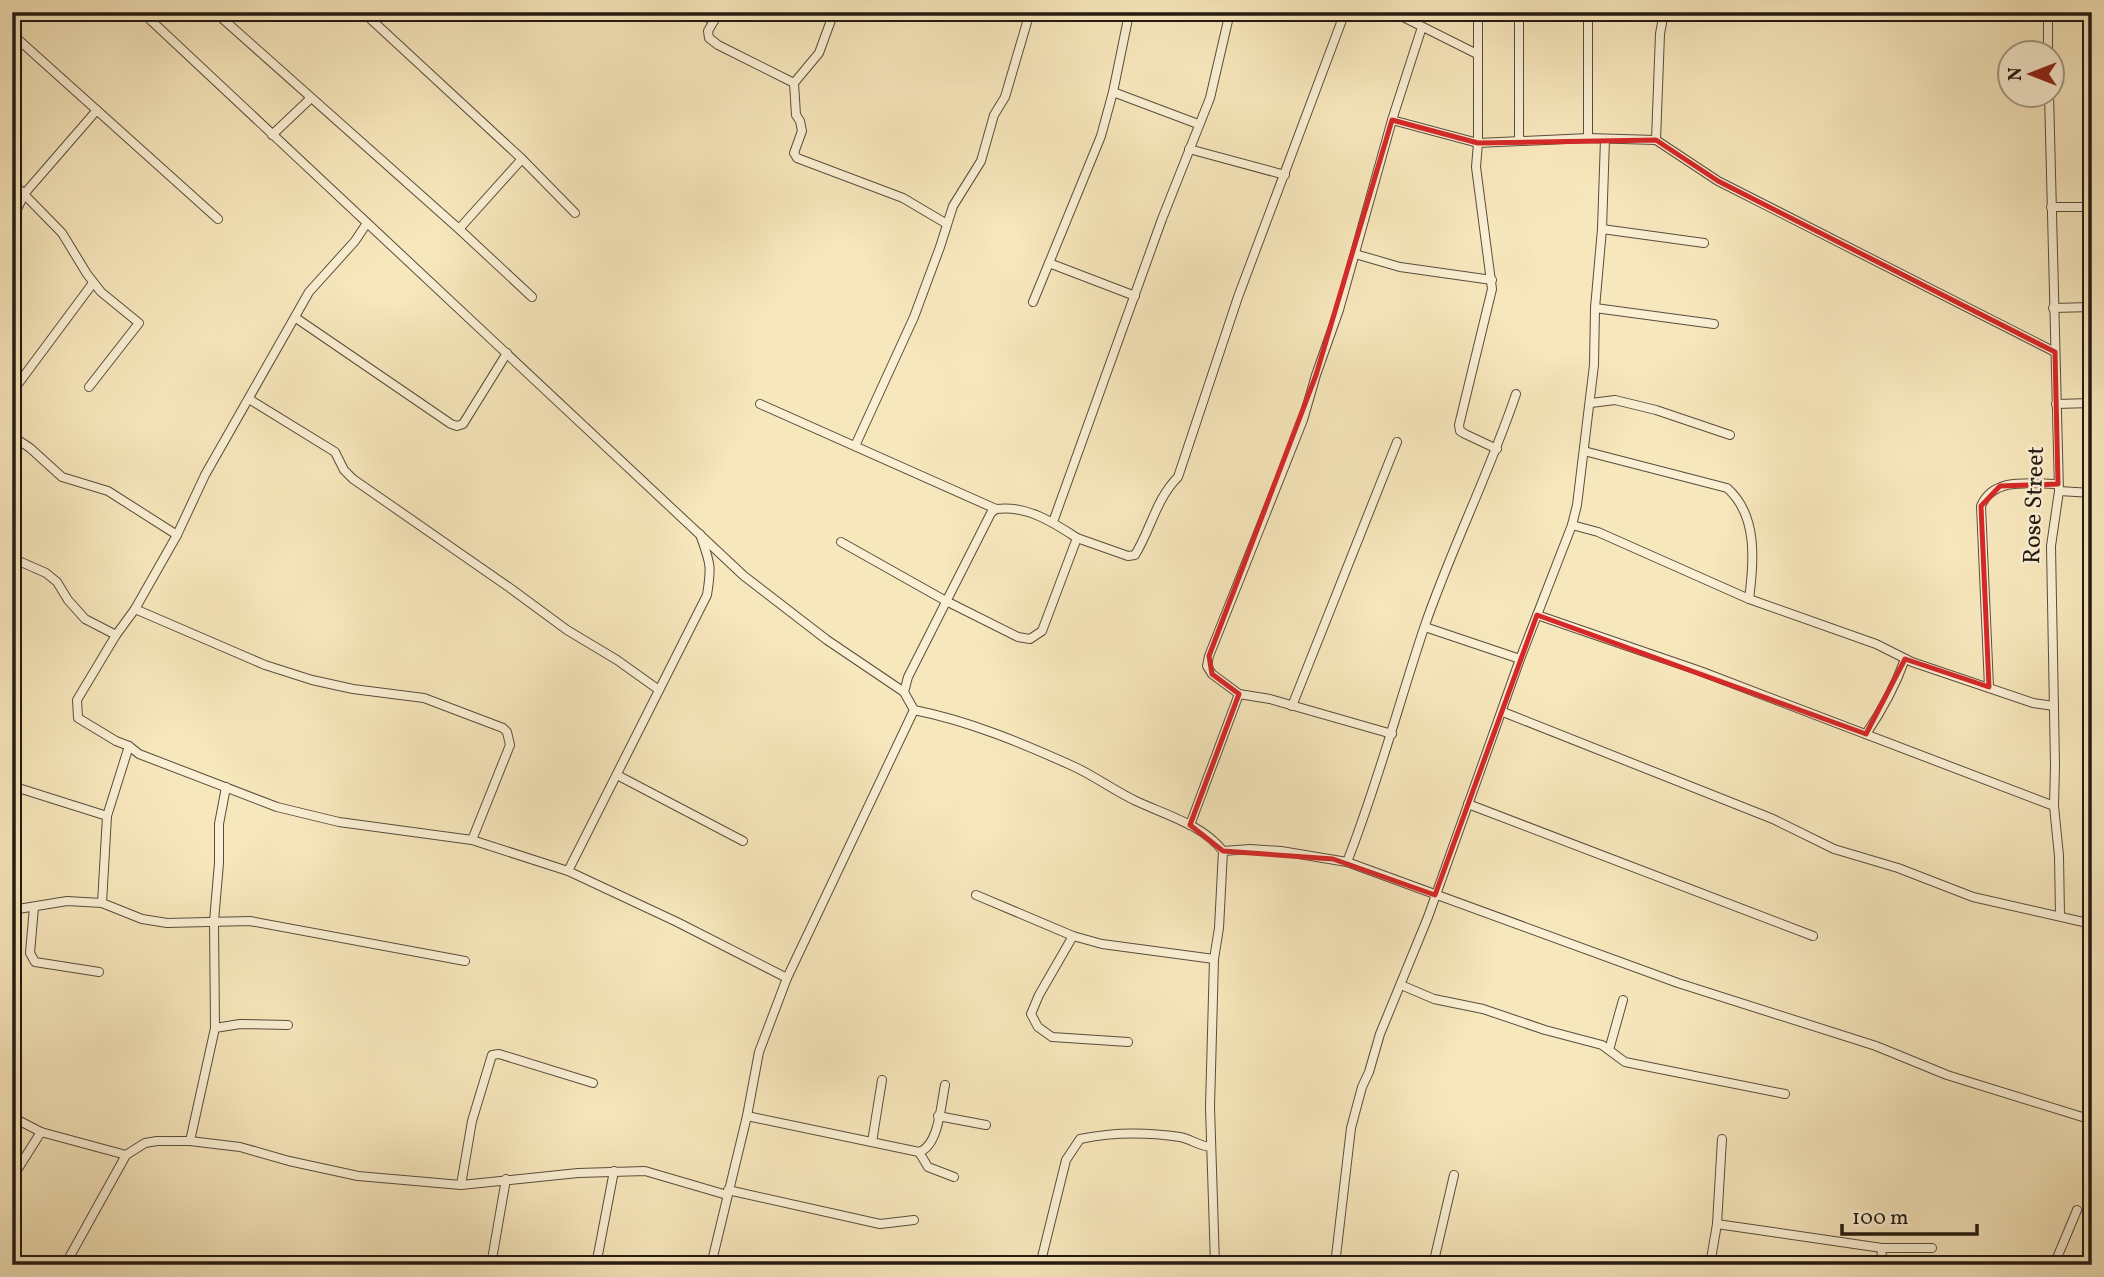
<svg xmlns="http://www.w3.org/2000/svg" width="2104" height="1277" viewBox="0 0 2104 1277" font-family="Vollkorn,serif">
<rect width="100%" height="100%" fill="#f7e7bc"/>
<filter id="stains"><feTurbulence type="fractalNoise" baseFrequency=".00286" numOctaves="4"/><feColorMatrix values="0 0 0 0 .2 0 0 0 0 .09 0 0 0 0 .02 0 0 0 .5 -.17"/></filter>
<radialGradient id="worn" r=".72"><stop offset=".6" stop-color="#630" stop-opacity="0"/><stop offset="1" stop-color="#630" stop-opacity=".3"/></radialGradient>
<g fill="none" stroke-linecap="round" stroke-linejoin="round">
<defs>
<g id="minor">
<polyline points="142,12 744,576 827,640 904,692"/>
<polyline points="215,12 459,229 532,297"/>
<polyline points="363,12 522,159 575,213"/>
<polyline points="697,12 714,21"/>
<polyline points="719,12 708,31 709,38 718,45 794,83 796,115 800,121 802,131 794,153 797,158 903,198 947,224"/>
<polyline points="1393,12 1477,54"/>
<polyline points="1478,12 1478,143 1476,167 1492,289 1459,425 1460,431 1465,434 1497,449"/>
<polyline points="1588,12 1588,138"/>
<polyline points="2048,12 2048,52"/>
<polyline points="12,34 218,219"/>
<polyline points="794,83 819,53 834,12"/>
<polyline points="1113,92 1198,124"/>
<polyline points="2049,94 2059,491 2051,546 2055,765 2054,806 2059,856 2060,916"/>
<polyline points="1392,120 1478,143 1588,138 1656,140 1718,181 2055,352"/>
<polyline points="272,135 311,98"/>
<polyline points="1519,140 1519,12"/>
<polyline points="1656,140 1660,34 1664,12"/>
<polyline points="1189,149 1285,175"/>
<polyline points="12,182 62,233 87,274 101,292 139,323 89,387"/>
<polyline points="2051,207 2092,207"/>
<polyline points="12,219 25,193 97,110"/>
<polyline points="367,223 355,241 309,292 205,475 177,535 135,609 116,635 77,700 78,718 116,741 129,746 139,754 277,807 339,822 472,840 568,871 677,922 787,978 759,1052 747,1116 711,1265"/>
<polyline points="459,229 522,159"/>
<polyline points="1602,229 1704,243"/>
<polyline points="1355,254 1400,267 1492,280"/>
<polyline points="1049,263 1135,296"/>
<polyline points="1033,302 1101,136 1113,92 1129,14"/>
<polyline points="1595,308 1714,324"/>
<polyline points="2053,308 2092,307"/>
<polyline points="296,318 451,424 457,426 463,424 507,353"/>
<polyline points="12,392 93,283"/>
<polyline points="249,399 335,452 344,470 353,479 510,588 567,630 617,660 659,690"/>
<polyline points="1591,403 1615,400 1656,410 1730,435"/>
<path d="M760 404 996 509C1026 505 1053 522 1077 538L1042 631 1030 639 1018 637 946 601 841 542"/>
<polyline points="2056,404 2092,403"/>
<polyline points="12,436 30,448 62,477 108,491 177,535"/>
<polyline points="855,446 914,317 940,247 953,206 981,161 994,115 1005,97 1030,12"/>
<path d="M1584 451 1727 488C1758 515 1754 562 1749 599"/>
<polyline points="2059,491 2092,493"/>
<polyline points="1053,522 1162,219 1210,98 1230,12"/>
<polyline points="1572,525 1598,532 1749,599 1876,644 1912,662 2033,703 2054,706"/>
<path d="M1077 538 1128 556 1135 555C1151 529 1156 499 1178 477L1238 297 1345 12"/>
<polyline points="12,558 46,573 57,582 68,600 85,619 116,635"/>
<polyline points="135,609 265,665 312,680 353,689 424,698 503,728 507,732 510,745 472,840"/>
<polyline points="1537,615 1700,671 2054,806"/>
<polyline points="1425,627 1520,659"/>
<path d="M1989 687 1981 506C1994 476 2032 484 2058 484"/>
<polyline points="1292,706 1397,442"/>
<path d="M914 710C970 721 1024 744 1075 767 1096 777 1115 791 1136 801 1166 815 1203 825 1223 851L1219 928 1214 959 1102 944 1073 936 976 895"/>
<polyline points="1503,712 1773,819 1834,849 1898,868 1973,897 2092,924"/>
<polyline points="1392,734 1270,699 1239,694 1212,674 1207,666 1209,656 1303,420 1316,375 1339,310 1392,120 1422,27"/>
<path d="M1866 734C1883 709 1895 687 1905 659"/>
<polyline points="617,775 743,841"/>
<polyline points="12,786 107,816"/>
<polyline points="1468,804 1813,936"/>
<polyline points="1190,825 1239,694"/>
<polyline points="1223,851 1250,849 1281,851 1347,862 1678,983 1876,1046 1947,1075 2092,1120"/>
<path d="M1347 862C1377 786 1398 706 1424 628 1451 549 1489 474 1516 394"/>
<path d="M568 871 707 595C712 564 710 563 700 534"/>
<polyline points="102,903 107,816 129,746"/>
<polyline points="34,907 30,953 35,962 99,972"/>
<polyline points="12,910 67,901 102,903 142,919 167,923 250,921 465,961"/>
<polyline points="1073,936 1039,995 1031,1014 1038,1027 1052,1037 1128,1042"/>
<polyline points="1214,959 1210,1107 1215,1265"/>
<polyline points="787,978 914,710 904,692 908,677 991,513 996,509"/>
<polyline points="1401,985 1434,999 1483,1009 1545,1030 1602,1045 1625,1062 1785,1094"/>
<polyline points="215,1028 214,921 219,863 219,824 226,787"/>
<polyline points="1609,1050 1623,1000"/>
<path d="M747 1116 919 1152C939 1146 941 1104 945 1085"/>
<polyline points="938,1116 986,1125"/>
<polyline points="12,1117 41,1132 126,1155"/>
<polyline points="190,1141 215,1028 240,1024 288,1025"/>
<polyline points="872,1142 882,1080"/>
<polyline points="919,1152 928,1167 954,1177"/>
<polyline points="12,1178 41,1132"/>
<polyline points="461,1185 472,1121 492,1055 499,1054 593,1083"/>
<polyline points="728,1190 880,1224 914,1220"/>
<polyline points="1717,1224 1882,1248 1932,1248"/>
<polyline points="65,1265 126,1155 145,1143 157,1141 190,1141 240,1147 289,1161 358,1176 461,1185 578,1173 645,1171 727,1195"/>
<polyline points="491,1265 506,1179"/>
<polyline points="596,1265 614,1171"/>
<path d="M1040 1265 1066 1160 1080 1139C1113 1132 1146 1132 1180 1137 1191 1139 1199 1146 1211 1147"/>
<polyline points="1335,1265 1351,1128 1362,1087 1369,1072 1380,1034 1428,917 1520,659 1572,525 1577,505 1594,365 1595,308 1602,229 1605,139"/>
<polyline points="1433,1265 1454,1175"/>
<polyline points="1710,1265 1717,1224 1722,1139"/>
<polyline points="1881,1265 1882,1248"/>
<polyline points="2054,1265 2077,1210"/>
</g>
</defs>
<!-- minor casing -->
<use href="#minor" stroke="#594d3c" stroke-width="10"/>
<!-- minor -->
<use href="#minor" stroke="#faefd3" stroke-width="8"/>
</g>
<!-- marked area -->
<path fill="none" stroke="#d62828" stroke-width="5" stroke-linejoin="round" d="M1392 120 1478 143 1656 140 1718 181 2055 352 2058 484 2000 486 1981 506 1989 687 1905 659 1866 734 1537 615 1435 895 1333 859 1223 851 1190 825 1239 694 1212 674 1209 656 1316 375Z"/>
<g text-anchor="middle" dominant-baseline="central" stroke-width="5" stroke-linejoin="round" paint-order="stroke">
<!-- street labels -->
<g font-size="24" fill="#241a11" stroke="#faefd3">
<text transform="translate(2035 505) rotate(-88)">Rose Street</text>
</g>
</g>
<!-- margin -->
<rect width="2104" height="1277" fill="none" stroke="#f7e7bc" stroke-width="42"/>
<rect x="14" y="14" width="2076" height="1249" fill="none" stroke="#241a11" stroke-width="3.5"/>
<rect x="21" y="21" width="2062" height="1235" fill="none" stroke="#241a11" stroke-width="2"/>
<!-- north arrow -->
<g transform="translate(2031 74) rotate(270)"><circle r="33" fill="#faefd3" stroke="#a49a85" stroke-width="2"/>
<path d="M0-5L12 26L0 18L-12 26Z" fill="#8f2418"/>
<text y="-10" font-size="19" font-weight="bold" text-anchor="middle" fill="#241a11">N</text>
</g>
<!-- scale -->
<path d="M1842 1224v10h135v-10" fill="none" stroke="#241a11" stroke-width="3.5"/>
<text x="1852" y="1224" font-size="21" fill="#241a11" stroke="#faefd3" stroke-width="5" paint-order="stroke">100 m</text>
<rect width="100%" height="100%" filter="url(#stains)"/>
<rect width="100%" height="100%" fill="url(#worn)"/>
</svg>
